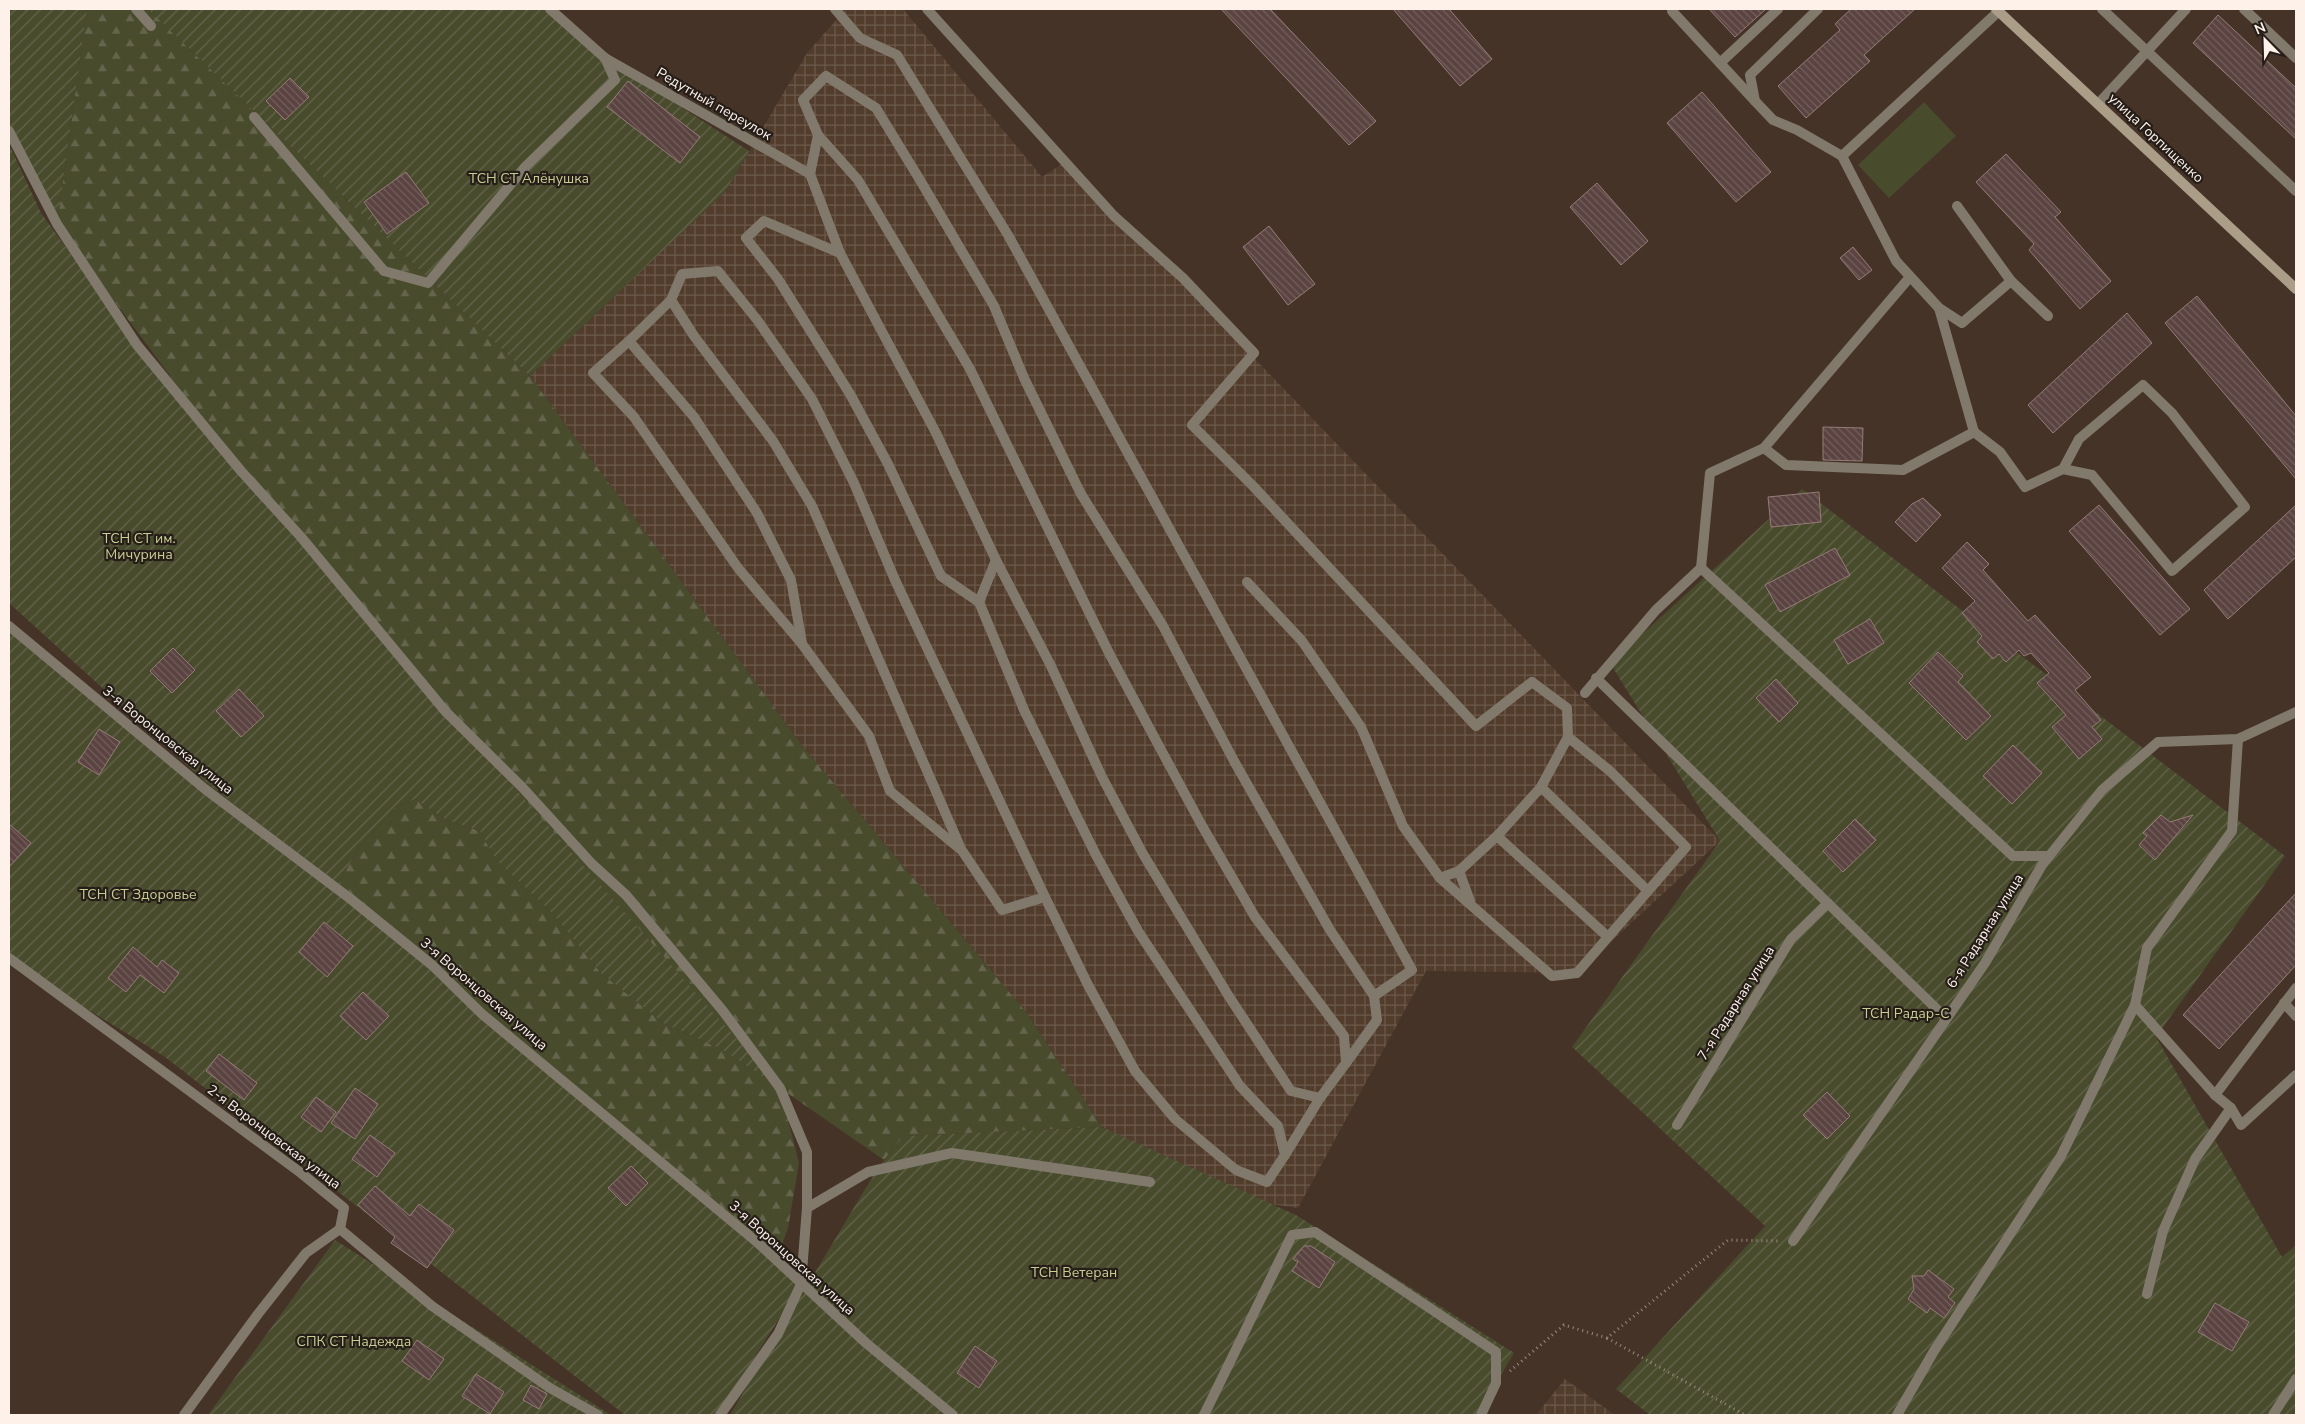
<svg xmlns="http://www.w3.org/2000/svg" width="2305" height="1424" viewBox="0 0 2305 1424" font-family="'Nunito Sans',sans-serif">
<defs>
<pattern id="industrial-grid" width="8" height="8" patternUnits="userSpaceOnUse" patternTransform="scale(1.25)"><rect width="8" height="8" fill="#523c2c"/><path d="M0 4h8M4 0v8" fill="none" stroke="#6c594b"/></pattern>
<pattern id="forest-firs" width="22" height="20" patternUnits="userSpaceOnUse" patternTransform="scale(1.25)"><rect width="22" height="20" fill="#494b2d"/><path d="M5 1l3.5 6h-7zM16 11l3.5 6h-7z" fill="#64654c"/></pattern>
<pattern id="garden-furrows" width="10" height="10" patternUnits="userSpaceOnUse" patternTransform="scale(1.25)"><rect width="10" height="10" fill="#494b2d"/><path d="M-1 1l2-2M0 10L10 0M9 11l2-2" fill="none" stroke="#64654c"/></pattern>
<pattern id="building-back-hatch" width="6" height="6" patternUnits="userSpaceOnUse" patternTransform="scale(1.25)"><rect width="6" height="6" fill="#5a4340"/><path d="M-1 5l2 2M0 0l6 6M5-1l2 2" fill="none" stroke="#735f5c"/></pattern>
</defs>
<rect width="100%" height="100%" fill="#453327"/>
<!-- industrial -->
<g fill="url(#industrial-grid)">
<polygon points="846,9 903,9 1042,177 1065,162 1720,841 1577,973 1426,971 1298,1208 1243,1200 1102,1127 1026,1012 804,748 530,376 725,192 807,53"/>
<polygon points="1565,1379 1615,1415 1536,1415"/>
</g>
<!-- forest -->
<polygon fill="url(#forest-firs)" points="87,9 148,9 530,376 804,748 1026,1012 1102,1127 904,1136 884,1160 780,1088 799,1163 788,1228 776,1261 482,1014 338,884 359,847 396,807 415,799 446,820 480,831 496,860 553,914 600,972 663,1023 721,1049 777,1086 458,724 241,471 57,224"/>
<!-- garden -->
<g fill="url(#garden-furrows)">
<polygon points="9,9 87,9 57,224 9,131"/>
<polygon points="148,9 555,9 605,58 749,151 725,192 530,376"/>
<polygon points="9,144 41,213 137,345 458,724 780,1088 721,1049 663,1023 600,972 553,914 496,860 480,831 446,820 415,799 396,807 359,847 338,884 209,785 9,603"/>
<polygon points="1802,489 2285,856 2156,1037 2282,1257 2296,1245 2296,1415 1650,1415 1616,1389 1765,1226 1572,1047 1720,841 1610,663"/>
<polygon points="9,622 136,732 352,900 801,1284 718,1415 625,1415 165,1057 9,961"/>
<polygon points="1102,1127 1296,1215 1514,1353 1477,1415 730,1415 865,1189 884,1160 904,1136"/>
<polygon points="335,1240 611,1415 208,1415"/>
</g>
<!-- pitch -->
<polygon fill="#494b2d" points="1924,102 1956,136 1889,198 1858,165"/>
<!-- building -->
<g fill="url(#building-back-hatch)" stroke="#967c79">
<polygon points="1221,9 1270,9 1376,121 1349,145"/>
<polygon points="1393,9 1449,9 1492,59 1460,86"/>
<polygon points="1709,9 1766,9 1735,37"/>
<polygon points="1851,9 1915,9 1864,55 1870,61 1806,118 1778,86 1840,30 1835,24"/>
<polygon points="2218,15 2296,88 2296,139 2193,43"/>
<polygon points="290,78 309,97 285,120 266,101"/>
<polygon points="628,81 700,137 680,163 607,107"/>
<polygon points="1702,92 1771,172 1736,202 1667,123"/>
<polygon points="2006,154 2061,212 2055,217 2111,281 2080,309 2029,250 2034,244 1976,182"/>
<polygon points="406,172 429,203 387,234 364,202"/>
<polygon points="1597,183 1648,241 1621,265 1570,207"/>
<polygon points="1269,226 1315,284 1288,305 1243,247"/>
<polygon points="1853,247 1872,270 1859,280 1840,258"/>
<polygon points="2197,296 2296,416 2296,479 2165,323"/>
<polygon points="2127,313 2152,343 2053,433 2028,405"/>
<polygon points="1823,427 1863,428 1862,461 1823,460"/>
<polygon points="1819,492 1821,522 1771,527 1768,497"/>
<polygon points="1923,498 1941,515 1916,542 1895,522 1912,504"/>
<polygon points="2099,505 2190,609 2160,635 2069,531"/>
<polygon points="2296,505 2296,557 2228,619 2204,590"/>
<polygon points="1967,542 1989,564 1983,570 2028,621 2035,615 2091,677 2075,690 2101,720 2092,727 2102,739 2079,759 2052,727 2066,715 2037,683 2049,673 2031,653 2024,656 2019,650 2006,662 1999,654 1993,659 1977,642 1982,636 1962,613 1975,601 1942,568"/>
<polygon points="1835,548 1850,575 1780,612 1765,585"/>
<polygon points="1870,619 1884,643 1848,664 1834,640"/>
<polygon points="173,648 195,670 172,693 150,671"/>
<polygon points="1938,652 1963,676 1958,682 1991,716 1966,740 1909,683"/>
<polygon points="1776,679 1798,703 1779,722 1756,698"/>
<polygon points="239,689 264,716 241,737 216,711"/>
<polygon points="99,729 120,742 99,775 78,762"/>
<polygon points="2013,745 2042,773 2012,804 1983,776"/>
<polygon points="2161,815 2170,822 2193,815 2155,860 2139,845 2147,836 2143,833"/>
<polygon points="1855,819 1876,840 1843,872 1823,851"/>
<polygon points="9,824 31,843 9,867"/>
<polygon points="2296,893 2296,965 2219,1049 2183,1015"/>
<polygon points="324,922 353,946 327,977 299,952"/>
<polygon points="133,947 157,967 162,960 179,973 164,993 140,975 126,992 108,978"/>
<polygon points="363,992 389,1016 366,1040 340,1016"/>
<polygon points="219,1054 257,1083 244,1100 206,1071"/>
<polygon points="355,1088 378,1104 355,1139 331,1123"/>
<polygon points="1827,1092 1850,1116 1827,1139 1803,1115"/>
<polygon points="316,1097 336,1112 321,1132 301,1117"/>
<polygon points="370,1135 395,1153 377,1177 352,1159"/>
<polygon points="631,1166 648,1183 626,1206 608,1188"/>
<polygon points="375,1186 410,1216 419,1204 454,1230 427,1268 391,1243 395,1237 358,1205"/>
<polygon points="1304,1246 1311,1246 1335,1262 1319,1288 1292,1271 1298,1262 1293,1259"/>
<polygon points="1928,1270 1954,1289 1948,1297 1955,1303 1944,1318 1930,1308 1927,1313 1908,1299 1914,1289 1912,1276 1924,1276"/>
<polygon points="2215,1303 2249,1322 2232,1351 2198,1332"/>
<polygon points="417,1340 444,1359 429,1380 402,1361"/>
<polygon points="975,1346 997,1361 979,1388 957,1373"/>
<polygon points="476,1374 504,1392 490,1414 462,1396"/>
<polygon points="531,1385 547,1394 539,1409 523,1400"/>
</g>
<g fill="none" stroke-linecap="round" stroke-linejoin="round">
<!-- path -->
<g stroke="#98887e" stroke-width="3" stroke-dasharray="1 4" stroke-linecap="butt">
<polyline points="1607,1338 1745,1415"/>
<polyline points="1510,1371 1564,1325 1607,1338 1728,1240 1780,1241"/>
</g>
<!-- service -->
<g stroke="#817a6c" stroke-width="10">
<polyline points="136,9 151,26"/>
<polyline points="835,9 860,38 897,55 1008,235 1412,970 1374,996 1330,930 1234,761 1163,626 1081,494 1024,378 994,306 920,180 876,108 826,76 803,100 818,135 858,180 970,369 1110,655 1201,824 1255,917 1344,1036 1346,1063 1320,1098 1291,1091 1228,995 1143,854 1102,777 1050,664 996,560 936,433 840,253 764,221 746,238 778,279 850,394 888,464 941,576 979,602 1024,710 1096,855 1138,931 1240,1086 1278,1126 1285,1155 1267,1182 1236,1170 1175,1119 1135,1071 1088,985 1045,897 895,580 854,483 812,399 758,321 718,271 682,274 671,300 694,336 773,441 812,506 961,849 1002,910 1045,897"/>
<polyline points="927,9 1114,216 1183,278 1254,353 1192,425 1253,486 1476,726 1532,682 1567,708 1568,737 1610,771 1686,847 1577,973 1552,976 1440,878 1403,826 1361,727 1302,641 1247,582"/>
<polyline points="2102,9 2296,191"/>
<polyline points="2244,9 2296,58"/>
<polyline points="1672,11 1755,101"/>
<polyline points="1720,63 1778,9"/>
<polyline points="2099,103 2186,9"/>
<polyline points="254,117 384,271 428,283 526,166 615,80 605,58"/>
<polyline points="9,131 57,224 137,345 241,471 301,537 446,712 522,787 592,864 626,895 723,1011 780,1088 807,1152 807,1208"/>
<polyline points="818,135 810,174 840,253"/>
<polyline points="671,300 629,341 694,417 757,513 791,580 802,643"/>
<polyline points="629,341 593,373 634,417 738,568 802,644 869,736 890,791 960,849"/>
<polyline points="1764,448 1786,465 1903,470 1974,432"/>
<polyline points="1701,568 2013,856 2049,856"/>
<polyline points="979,602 996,560"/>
<polyline points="9,626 205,789 352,900 432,965 482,1014 758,1243 866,1343 953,1415"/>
<polyline points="1596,678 1946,1018"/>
<polyline points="1585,693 1656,610 1701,568 1710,473 1764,448 1910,277"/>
<polyline points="1541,787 1648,891"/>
<polyline points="1497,836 1608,937"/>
<polyline points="1459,871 1470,901"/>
<polyline points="1440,878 1459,871 1497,836 1541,787 1568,737"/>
<polyline points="9,958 301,1173 344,1208 340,1229"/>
<polyline points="2284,1003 2296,1016"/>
<polyline points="2135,1005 2215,1095 2231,1108 2241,1125 2296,1075"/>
<polyline points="1346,1063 1377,1020 1374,996"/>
<polyline points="2215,1095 2296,988"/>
<polyline points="1285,1155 1320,1098"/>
<polyline points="340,1229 432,1306 550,1388 598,1415"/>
<polyline points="1793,1241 1985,963 2042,865 2102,790 2158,742 2238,739 2296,712"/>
<polyline points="2147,1294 2163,1231 2195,1159 2231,1108"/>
<polyline points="184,1415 258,1314 306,1253 340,1229"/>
<polyline points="720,1415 778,1334 801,1284 807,1208 868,1172 952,1153 1150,1182"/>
<polyline points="1204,1415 1292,1235 1315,1232 1496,1352 1496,1383 1481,1415"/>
<polyline points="1897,1415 1934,1351 2061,1156 2135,1005 2147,948 2232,831 2238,739"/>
<polyline points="2273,1415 2296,1379"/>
</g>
<!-- minor -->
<g stroke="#817a6c" stroke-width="10">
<polyline points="550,9 605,58 810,174"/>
<polyline points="1818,9 1750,75 1755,101 1773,120 1797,130 1842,156 1999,11"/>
<polyline points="1842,156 1896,261 1939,308 1962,323 2011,281 2048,316"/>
<polyline points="1957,206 2011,281"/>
<polyline points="1939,308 1974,432 2000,452 2025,487 2063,469 2092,475 2172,571 2245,507 2172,413 2143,385 2079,439 2063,469"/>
<polyline points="1677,1125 1791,939 1828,903"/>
</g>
<!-- secondary -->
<polyline stroke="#aa9e89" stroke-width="10" points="1996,9 2296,289"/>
</g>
<g text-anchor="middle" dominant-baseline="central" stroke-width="4.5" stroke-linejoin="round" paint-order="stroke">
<!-- street labels -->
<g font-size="14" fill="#fdf1ea" stroke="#251d18">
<text transform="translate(714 104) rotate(30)">Редутный переулок</text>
<text transform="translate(2156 138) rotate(43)">улица Горпищенко</text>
<text transform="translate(168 740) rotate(39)">3-я Воронцовская улица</text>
<text transform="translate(1985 931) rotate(-58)">6-я Радарная улица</text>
<text transform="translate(484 994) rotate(41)">3-я Воронцовская улица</text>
<text transform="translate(1736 1003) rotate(-58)">7-я Радарная улица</text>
<text transform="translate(274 1137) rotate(37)">2-я Воронцовская улица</text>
<text transform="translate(792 1258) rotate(42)">3-я Воронцовская улица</text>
</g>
<!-- park labels -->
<g font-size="14" fill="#c8ce92" stroke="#251d18">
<text x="529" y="178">ТСН СТ Алёнушка</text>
<text x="139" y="538">ТСН СТ им.<tspan x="139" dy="16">Мичурина</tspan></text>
<text x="138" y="894">ТСН СТ Здоровье</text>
<text x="1906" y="1013">ТСН Радар-С</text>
<text x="1074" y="1272">ТСН Ветеран</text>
<text x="354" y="1341">СПК СТ Надежда</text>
</g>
</g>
<!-- border -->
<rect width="2305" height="1424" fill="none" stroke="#fdf1ea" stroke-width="20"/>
<!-- north arrow -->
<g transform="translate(2265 40) rotate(337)" stroke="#251d18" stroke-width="4" paint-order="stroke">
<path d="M0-4L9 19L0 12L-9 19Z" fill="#fdf1ea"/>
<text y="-8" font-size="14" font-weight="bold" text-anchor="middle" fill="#fdf1ea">N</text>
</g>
</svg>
